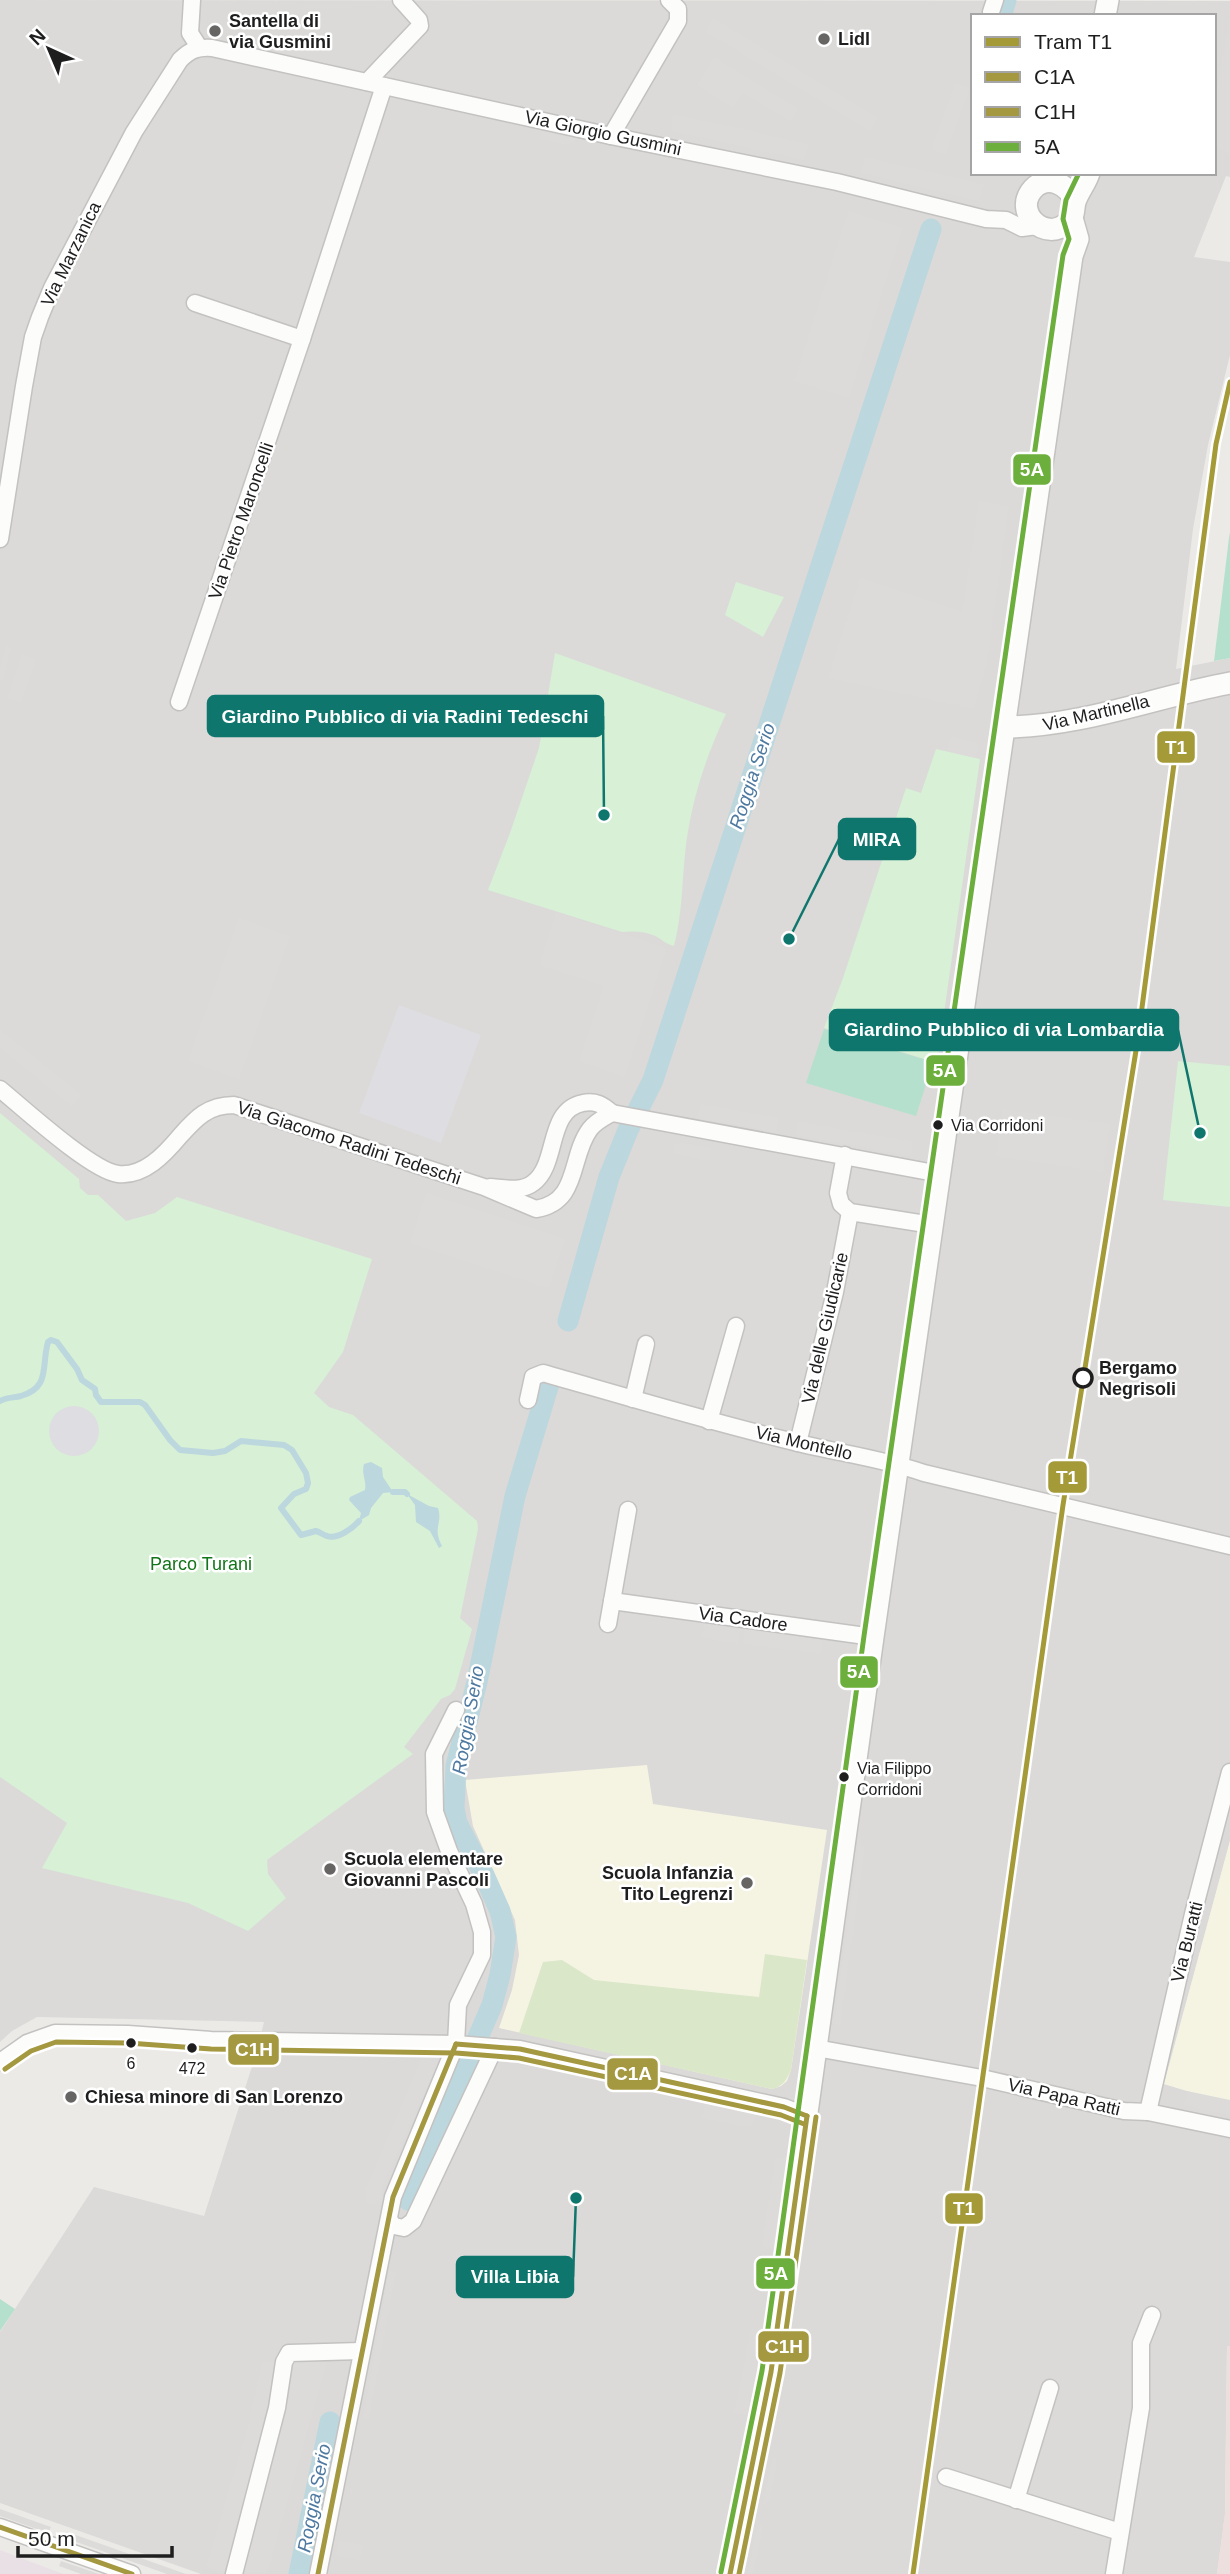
<svg xmlns="http://www.w3.org/2000/svg" width="1230" height="2574" viewBox="0 0 1230 2574" font-family="Arial,sans-serif">
<rect width="100%" height="100%" fill="#eceae7"/>
<!-- residential -->
<path fill="#dbdad8" fill-rule="evenodd" d="M0 0 1230 1V177L1226 176 1194 257 1230 262V355L1208 445 1193 529 1176 669 1230 658V1841L1164 2084 1230 2104V2346H1227L1225 2514 1217 2574H201L0 2503V2332L94 2187 204 2216 256 2054 264 2022 37 2017 12 2031 0 2042ZM973 16H1214V173H973Z"/>
<!-- commercial -->
<polygon fill="#eddfdd" points="1227,2346 1230,2346 1230,2574 1217,2574 1225,2514"/>
<!-- industrial -->
<polygon fill="#e9e0e6" points="0,2550 50,2569 64,2574 0,2574"/>
<!-- education -->
<g fill="#f5f4e3">
<polygon points="647,1765 653,1804 827,1830 791,2070 787,2081 781,2086 772,2089 499,2028 512,1990 519,1955 515,1920 473,1826 465,1780"/>
<polygon points="1230,1841 1230,2104 1164,2084"/>
</g>
<!-- grass -->
<path fill="#dae7c8" d="M765 1954 807 1960 791 2070C786 2081 783 2086 772 2089L519 2033 543 1962 562 1960 594 1980 759 1997Z"/>
<!-- park -->
<g fill="#d7f0d6">
<polygon points="736,582 784,597 763,637 725,615"/>
<path d="M555 653 726 714C705 758 690 805 685 854 682 885 682 915 674 946 665 944 661 938 653 935 643 931 632 931 622 932L488 890 510 833 539 748Z"/>
<polygon points="936,749 980,759 937,1063 824,1028 843,978 906,788 921,793"/>
<polygon points="1178,1061 1230,1066 1230,1207 1163,1200"/>
<polygon points="0,1113 79,1179 80,1188 88,1195 98,1195 126,1221 155,1213 177,1197 372,1259 343,1352 314,1393 329,1407 353,1415 477,1521 478,1529 460,1618 472,1629 455,1689 450,1695 441,1699 404,1747 413,1754 267,1860 268,1874 286,1898 248,1931 188,1903 42,1868 67,1823 0,1777"/>
</g>
<!-- pitch -->
<g fill="#b5e0cd">
<polygon points="1230,532 1230,658 1214,661 1229,538"/>
<polygon points="824,1029 933,1062 916,1116 806,1083"/>
<polygon points="0,2299 15,2309 0,2331"/>
</g>
<!-- parking -->
<g fill="#dcdbda">
<polygon points="1230,15 1230,155 1214,145 1214,105"/>
<polygon points="713,18 878,118 870,131 705,31"/>
<polygon points="714,57 798,109 790,121 743,93 733,108 697,85"/>
<polygon points="955,83 970,88 946,154 931,149"/>
<polygon points="673,114 809,144 804,160 671,131"/>
<polygon points="542,131 577,139 568,145 540,139"/>
<polygon points="865,157 984,184 980,201 861,173"/>
<polygon points="848,211 903,228 849,398 794,381"/>
<polygon points="979,501 1009,506 987,662 974,709 828,678 860,578 962,612"/>
<polygon points="6,646 11,648 1,686 0,668"/>
<polygon points="22,654 36,660 21,703 7,698"/>
<polygon points="951,736 978,743 976,758 947,751"/>
<polygon points="556,912 667,948 625,1077 579,1061 604,986 539,965"/>
<polygon points="239,918 290,936 239,1079 188,1061"/>
<polygon points="0,1029 82,1095 72,1107 0,1048"/>
<polygon points="701,1104 778,1118 776,1132 697,1118"/>
<polygon points="1003,1109 1110,1124 1103,1172 996,1156"/>
<polygon points="798,1121 913,1142 911,1156 795,1135"/>
<polygon points="674,1142 711,1148 709,1161 673,1153"/>
<polygon points="426,1193 565,1239 549,1288 410,1243"/>
<polygon points="704,1623 741,1628 738,1644 702,1638"/>
<polygon points="745,1628 823,1640 821,1654 743,1644"/>
<polygon points="448,1738 454,1739 445,1776 443,1806 453,1833 489,1906 494,1932 495,1949 486,1987 480,1985 488,1955 442,1821 438,1775"/>
<polygon points="1230,1782 1230,1808 1196,1948 1191,1946"/>
<polygon points="859,1845 865,1846 840,2025 834,2024"/>
<polygon points="422,2056 441,2057 382,2188 383,2202 367,2204 366,2188"/>
<polygon points="1187,2091 1230,2100 1230,2115 1184,2105"/>
<polygon points="705,2100 757,2113 751,2128 702,2118"/>
<polygon points="775,2158 788,2158 775,2248 762,2246"/>
<polygon points="389,2271 396,2272 369,2419 363,2418"/>
<polygon points="751,2329 764,2331 747,2415 734,2413"/>
<polygon points="327,2361 267,2574 225,2574 206,2567 249,2422 262,2362"/>
<polygon points="774,2454 777,2464 769,2502 762,2505"/>
<polygon points="0,2509 51,2527 48,2533 0,2516"/>
<polygon points="759,2521 763,2527 753,2574 747,2574"/>
<polygon points="70,2533 186,2574 167,2574 68,2539"/>
<polygon points="339,2541 363,2545 360,2560 336,2556"/>
<polygon points="61,2561 99,2574 81,2574 59,2566"/>
</g>
<!-- plaza -->
<g fill="#dedde1">
<polygon points="399,1005 481,1035 441,1143 359,1113"/>
<circle cx="74" cy="1431" r="25"/>
</g>
<!-- water -->
<g fill="#bcd7dd">
<path d="M371 1462 382 1468 383 1477 393 1492 383 1493 371 1508 369 1515 359 1521 361 1513 349 1500 350 1497 365 1490C367 1481 361 1474 364 1464Z"/>
<path d="M407 1494 429 1506 438 1508C443 1524 432 1527 442 1546L439 1548 430 1531 416 1522 415 1505Z"/>
</g>
<g fill="none" stroke-linecap="round" stroke-linejoin="round">
<!-- stream -->
<g stroke="#bcd7dd" stroke-width="6">
<path d="M0 1401C7 1397 13 1398 21 1396 51 1387 41 1366 48 1342L51 1340 57 1342 77 1369 82 1380 95 1389 96 1395 101 1402H140L145 1405 170 1440 180 1450 213 1453 225 1451 241 1441 284 1445 292 1450 306 1473 308 1483 306 1489 294 1494 281 1508 301 1535 316 1531C320 1532 323 1535 327 1536 337 1540 353 1528 359 1521"/>
<polyline points="393,1492 405,1492 407,1494"/>
</g>
<!-- canal -->
<g stroke="#bcd7dd" stroke-width="21">
<polyline points="1001,16 1006,0"/>
<polyline points="568,1321 609,1177 628,1130 653,1080 931,229"/>
<polyline points="408,2200 492,2005 500,1975 506,1937 500,1911 484,1875 457,1823 454,1808 456,1766 477,1682 515,1496 548,1387"/>
<polyline points="299,2574 330,2422"/>
</g>
<defs>
<g id="minor">
<polyline points="192,0 190,33 199,47"/>
<polyline points="991,12 995,0"/>
<polyline points="367,82 420,26 419,20 401,0"/>
<polyline points="611,136 678,21 678,9 669,0"/>
<polyline points="195,303 302,339"/>
<path d="M0 539 24 386 33 337 40 317 52 288 134 132 180 60C190 50 197 47 212 48L611 136 837 182 986 219 1006 220 1022 228 1037 226"/>
<polyline points="179,702 302,339 384,86"/>
<path d="M0 1089C23 1108 92 1171 118 1174 144 1177 165 1154 180 1136 196 1118 208 1105 234 1105L484 1187 536 1209C580 1202 569 1157 590 1129 596 1121 605 1117 612 1113"/>
<polyline points="612,1113 940,1174"/>
<polyline points="845,1155 838,1193 841,1204 850,1212 932,1225"/>
<path d="M490 1187C504 1188 522 1192 533 1183 559 1164 546 1110 583 1103 595 1100 603 1105 612 1113"/>
<polyline points="633,1399 646,1344"/>
<path d="M528 1400 533 1377 543 1373C627 1397 710 1422 794 1442 838 1453 881 1458 924 1473L1230 1546"/>
<polyline points="709,1421 736,1326"/>
<polyline points="798,1443 835,1292 850,1212"/>
<polyline points="612,1601 873,1637"/>
<polyline points="608,1624 628,1510"/>
<polyline points="816,2048 982,2078 1124,2111 1148,2112 1230,2129"/>
<polyline points="0,2062 27,2043 55,2033 128,2034 211,2040 456,2044 520,2049 784,2107 807,2116"/>
<polyline points="1148,2112 1193,1914 1230,1772"/>
<polyline points="390,2221 394,2226 404,2228 413,2221 495,2047"/>
<polyline points="946,2477 1120,2532"/>
<polyline points="1016,2500 1050,2388"/>
<polyline points="0,2527 132,2574"/>
<polyline points="234,2574 277,2408 284,2362 289,2353 361,2351"/>
<polyline points="318,2574 393,2197 456,2044 458,2005 482,1955 482,1932 474,1904 449,1851 435,1812 434,1754 456,1710"/>
<polyline points="1114,2574 1141,2408 1141,2343 1152,2315"/>
</g>
<g id="tertiary">
<polyline points="1105,16 1108,0"/>
<path d="M1075 202C1069 185 1048 173 1033 189 1012 212 1046 244 1068 222 1075 216 1073 210 1075 202 1078 192 1086 183 1089 173"/>
<path d="M1003 727C1081 727 1154 697 1230 683"/>
<polyline points="730,2574 771,2372 873,1637 1072,256 1078,239 1072,218"/>
</g>
</defs>
<!-- minor casing -->
<use href="#minor" stroke="#c3c2c1" stroke-width="19"/>
<!-- tertiary casing -->
<use href="#tertiary" stroke="#c3c2c1" stroke-width="24"/>
<!-- minor -->
<use href="#minor" stroke="#fcfcfb" stroke-width="16"/>
<!-- tertiary -->
<use href="#tertiary" stroke="#fcfcfb" stroke-width="21"/>
<defs>
<g id="bus-1">
<polyline points="456,2044 520,2049 784,2107 807,2116"/>
<polyline points="0,2527 132,2574"/>
<polyline points="318,2574 393,2197 456,2044"/>
<polyline points="730,2574 771,2372 807,2116"/>
</g>
<g id="bus-2">
<polyline points="5,2069 31,2051 56,2042 128,2043 211,2049 456,2053 519,2058 781,2115 804,2124"/>
<polyline points="739,2574 780,2373 816,2117"/>
</g>
<polyline id="bus-3" points="721,2572 762,2371 864,1636 1063,255 1069,239 1063,219 1066,200 1079,173"/>
</defs>
<!-- bus-1 casing -->
<use href="#bus-1" stroke="#fff" stroke-width="10"/>
<!-- bus-2 casing -->
<use href="#bus-2" stroke="#fff" stroke-width="10"/>
<!-- bus-3 casing -->
<use href="#bus-3" stroke="#fff" stroke-width="10"/>
<!-- bus-1 -->
<use href="#bus-1" stroke="#a49840" stroke-width="5"/>
<!-- bus-2 -->
<use href="#bus-2" stroke="#a49840" stroke-width="5"/>
<!-- bus-3 -->
<use href="#bus-3" stroke="#6daf3d" stroke-width="5"/>
<defs>
<polyline id="tram-1" points="913,2574 1063,1505 1138,1038 1216,444 1230,382"/>
</defs>
<!-- tram-1 casing -->
<use href="#tram-1" stroke="#fff" stroke-width="10"/>
<!-- tram-1 -->
<use href="#tram-1" stroke="#a49a38" stroke-width="5"/>
</g>
<!-- markers -->
<g fill="#666564" stroke="#fff" stroke-width="2.5">
<circle cx="215" cy="31" r="7"/>
<circle cx="824" cy="39" r="7"/>
<circle cx="330" cy="1869" r="7"/>
<circle cx="747" cy="1883" r="7"/>
<circle cx="71" cy="2097" r="7"/>
</g>
<g fill="#1e1e1e" stroke="#fff" stroke-width="2.5">
<circle cx="938" cy="1125" r="6"/>
<circle cx="844" cy="1777" r="6"/>
<circle cx="131" cy="2043" r="6"/>
<circle cx="192" cy="2048" r="6"/>
</g>
<circle fill="#fff" stroke="#1e1e1e" stroke-width="3.5" cx="1083" cy="1378" r="9"/>
<g text-anchor="middle" dominant-baseline="central" stroke-width="5" stroke-linejoin="round" paint-order="stroke">
<!-- bus labels -->
<g font-size="16" fill="#1e1e1e" stroke="#fff" text-anchor="start">
<text x="951" y="1125">Via Corridoni</text>
<text x="857" y="1768">Via Filippo<tspan x="857" dy="21">Corridoni</tspan></text>
<text x="131" y="2063" text-anchor="middle">6</text>
<text x="192" y="2068" text-anchor="middle">472</text>
</g>
<!-- poi labels -->
<g font-size="18" font-weight="bold" fill="#1e1e1e" stroke="#fff" text-anchor="start">
<text x="229" y="21">Santella di<tspan x="229" dy="21">via Gusmini</tspan></text>
<text x="838" y="39">Lidl</text>
<text x="344" y="1859">Scuola elementare<tspan x="344" dy="21">Giovanni Pascoli</tspan></text>
<text x="733" y="1873" text-anchor="end">Scuola Infanzia<tspan x="733" dy="21">Tito Legrenzi</tspan></text>
<text x="85" y="2097">Chiesa minore di San Lorenzo</text>
</g>
<!-- street labels -->
<g font-size="18" fill="#1e1e1e" stroke="#fff">
<text transform="translate(603 133) rotate(12)">Via Giorgio Gusmini</text>
<text transform="translate(71 254) rotate(-64)">Via Marzanica</text>
<text transform="translate(241 521) rotate(-71)">Via Pietro Maroncelli</text>
<text transform="translate(1096 713) rotate(-13)">Via Martinella</text>
<text transform="translate(349 1143) rotate(18)">Via Giacomo Radini Tedeschi</text>
<text transform="translate(825 1328) rotate(-77)">Via delle Giudicarie</text>
<text transform="translate(804 1443) rotate(13)">Via Montello</text>
<text transform="translate(743 1619) rotate(8)">Via Cadore</text>
<text transform="translate(1187 1942) rotate(-76)">Via Buratti</text>
<text transform="translate(1064 2097) rotate(13)">Via Papa Ratti</text>
</g>
<!-- stop labels -->
<g font-size="18" font-weight="bold" fill="#1e1e1e" stroke="#fff" text-anchor="start">
<text x="1099" y="1368">Bergamo<tspan x="1099" dy="21">Negrisoli</tspan></text>
</g>
<!-- park labels -->
<g font-size="18" fill="#137519" stroke="#fff">
<text x="201" y="1564">Parco Turani</text>
</g>
<!-- water labels -->
<g font-size="19" font-style="italic" fill="#4e79a0" stroke="#fff">
<text transform="translate(752 776) rotate(-72)">Roggia Serio</text>
<text transform="translate(468 1720) rotate(-80)">Roggia Serio</text>
<text transform="translate(314 2498) rotate(-79)">Roggia Serio</text>
</g>
</g>
<!-- callouts -->
<path fill="none" stroke="#0f766e" stroke-width="2.5" d="M604 815L603 716M789 939L839 839M1200 1133L1178 1030M576 2198L573 2277"/>
<g fill="#0f766e" stroke="#fff" stroke-width="2.5">
<circle cx="604" cy="815" r="7"/>
<circle cx="789" cy="939" r="7"/>
<circle cx="1200" cy="1133" r="7"/>
<circle cx="576" cy="2198" r="7"/>
</g>
<g fill="#0f766e" stroke="#0f766e" stroke-width="2.5">
<rect x="208" y="696" width="395" height="40" rx="7"/>
<rect x="839" y="819" width="76" height="40" rx="7"/>
<rect x="830" y="1010" width="348" height="40" rx="7"/>
<rect x="457" y="2257" width="116" height="40" rx="7"/>
</g>
<g font-size="19" text-anchor="middle" font-weight="bold" fill="#fff">
<text x="405" y="723">Giardino Pubblico di via Radini Tedeschi</text>
<text x="877" y="846">MIRA</text>
<text x="1004" y="1036">Giardino Pubblico di via Lombardia</text>
<text x="515" y="2283">Villa Libia</text>
</g>
<g stroke="#fff" stroke-width="2.5">
<rect x="1012" y="453" width="40" height="33" rx="7" fill="#6daf3d"/>
<rect x="1156" y="730" width="40" height="34" rx="7" fill="#a49a38"/>
<rect x="925" y="1054" width="41" height="33" rx="7" fill="#6daf3d"/>
<rect x="1047" y="1460" width="41" height="34" rx="7" fill="#a49a38"/>
<rect x="839" y="1655" width="40" height="34" rx="7" fill="#6daf3d"/>
<rect x="227" y="2033" width="53" height="33" rx="7" fill="#a49840"/>
<rect x="606" y="2057" width="53" height="34" rx="7" fill="#a49840"/>
<rect x="944" y="2192" width="40" height="33" rx="7" fill="#a49a38"/>
<rect x="755" y="2257" width="41" height="33" rx="7" fill="#6daf3d"/>
<rect x="757" y="2330" width="53" height="33" rx="7" fill="#a49840"/>
</g>
<g font-size="19" text-anchor="middle" font-weight="bold" fill="#fff">
<text x="1032" y="476">5A</text>
<text x="1176" y="754">T1</text>
<text x="945" y="1077">5A</text>
<text x="1067" y="1484">T1</text>
<text x="859" y="1678">5A</text>
<text x="254" y="2056">C1H</text>
<text x="633" y="2080">C1A</text>
<text x="964" y="2215">T1</text>
<text x="776" y="2280">5A</text>
<text x="784" y="2353">C1H</text>
</g>
<!-- legend -->
<rect x="971" y="14" width="245" height="161" fill="#ffffff" stroke="#a5a5a5" stroke-width="2"/>
<rect x="985" y="37" width="35" height="10" fill="#a49a38" stroke="#a5a5a5" stroke-width="2"/>
<text x="1034" y="49" font-size="21" fill="#1e1e1e">Tram T1</text>
<rect x="985" y="72" width="35" height="10" fill="#a49840" stroke="#a5a5a5" stroke-width="2"/>
<text x="1034" y="84" font-size="21" fill="#1e1e1e">C1A</text>
<rect x="985" y="107" width="35" height="10" fill="#a49840" stroke="#a5a5a5" stroke-width="2"/>
<text x="1034" y="119" font-size="21" fill="#1e1e1e">C1H</text>
<rect x="985" y="142" width="35" height="10" fill="#6daf3d" stroke="#a5a5a5" stroke-width="2"/>
<text x="1034" y="154" font-size="21" fill="#1e1e1e">5A</text>
<!-- north arrow -->
<g transform="translate(49 49) rotate(316)" stroke="#ffffff" stroke-width="5" paint-order="stroke">
<path d="M0-5L12 26L0 18L-12 26Z" fill="#1e1e1e"/>
<text y="-10" font-size="19" font-weight="bold" text-anchor="middle" fill="#1e1e1e">N</text>
</g>
<!-- scale -->
<path d="M18 2546v10h154v-10" fill="none" stroke="#1e1e1e" stroke-width="3.5"/>
<text x="28" y="2546" font-size="21" fill="#1e1e1e" stroke="#ffffff" stroke-width="5" paint-order="stroke">50 m</text>
</svg>
